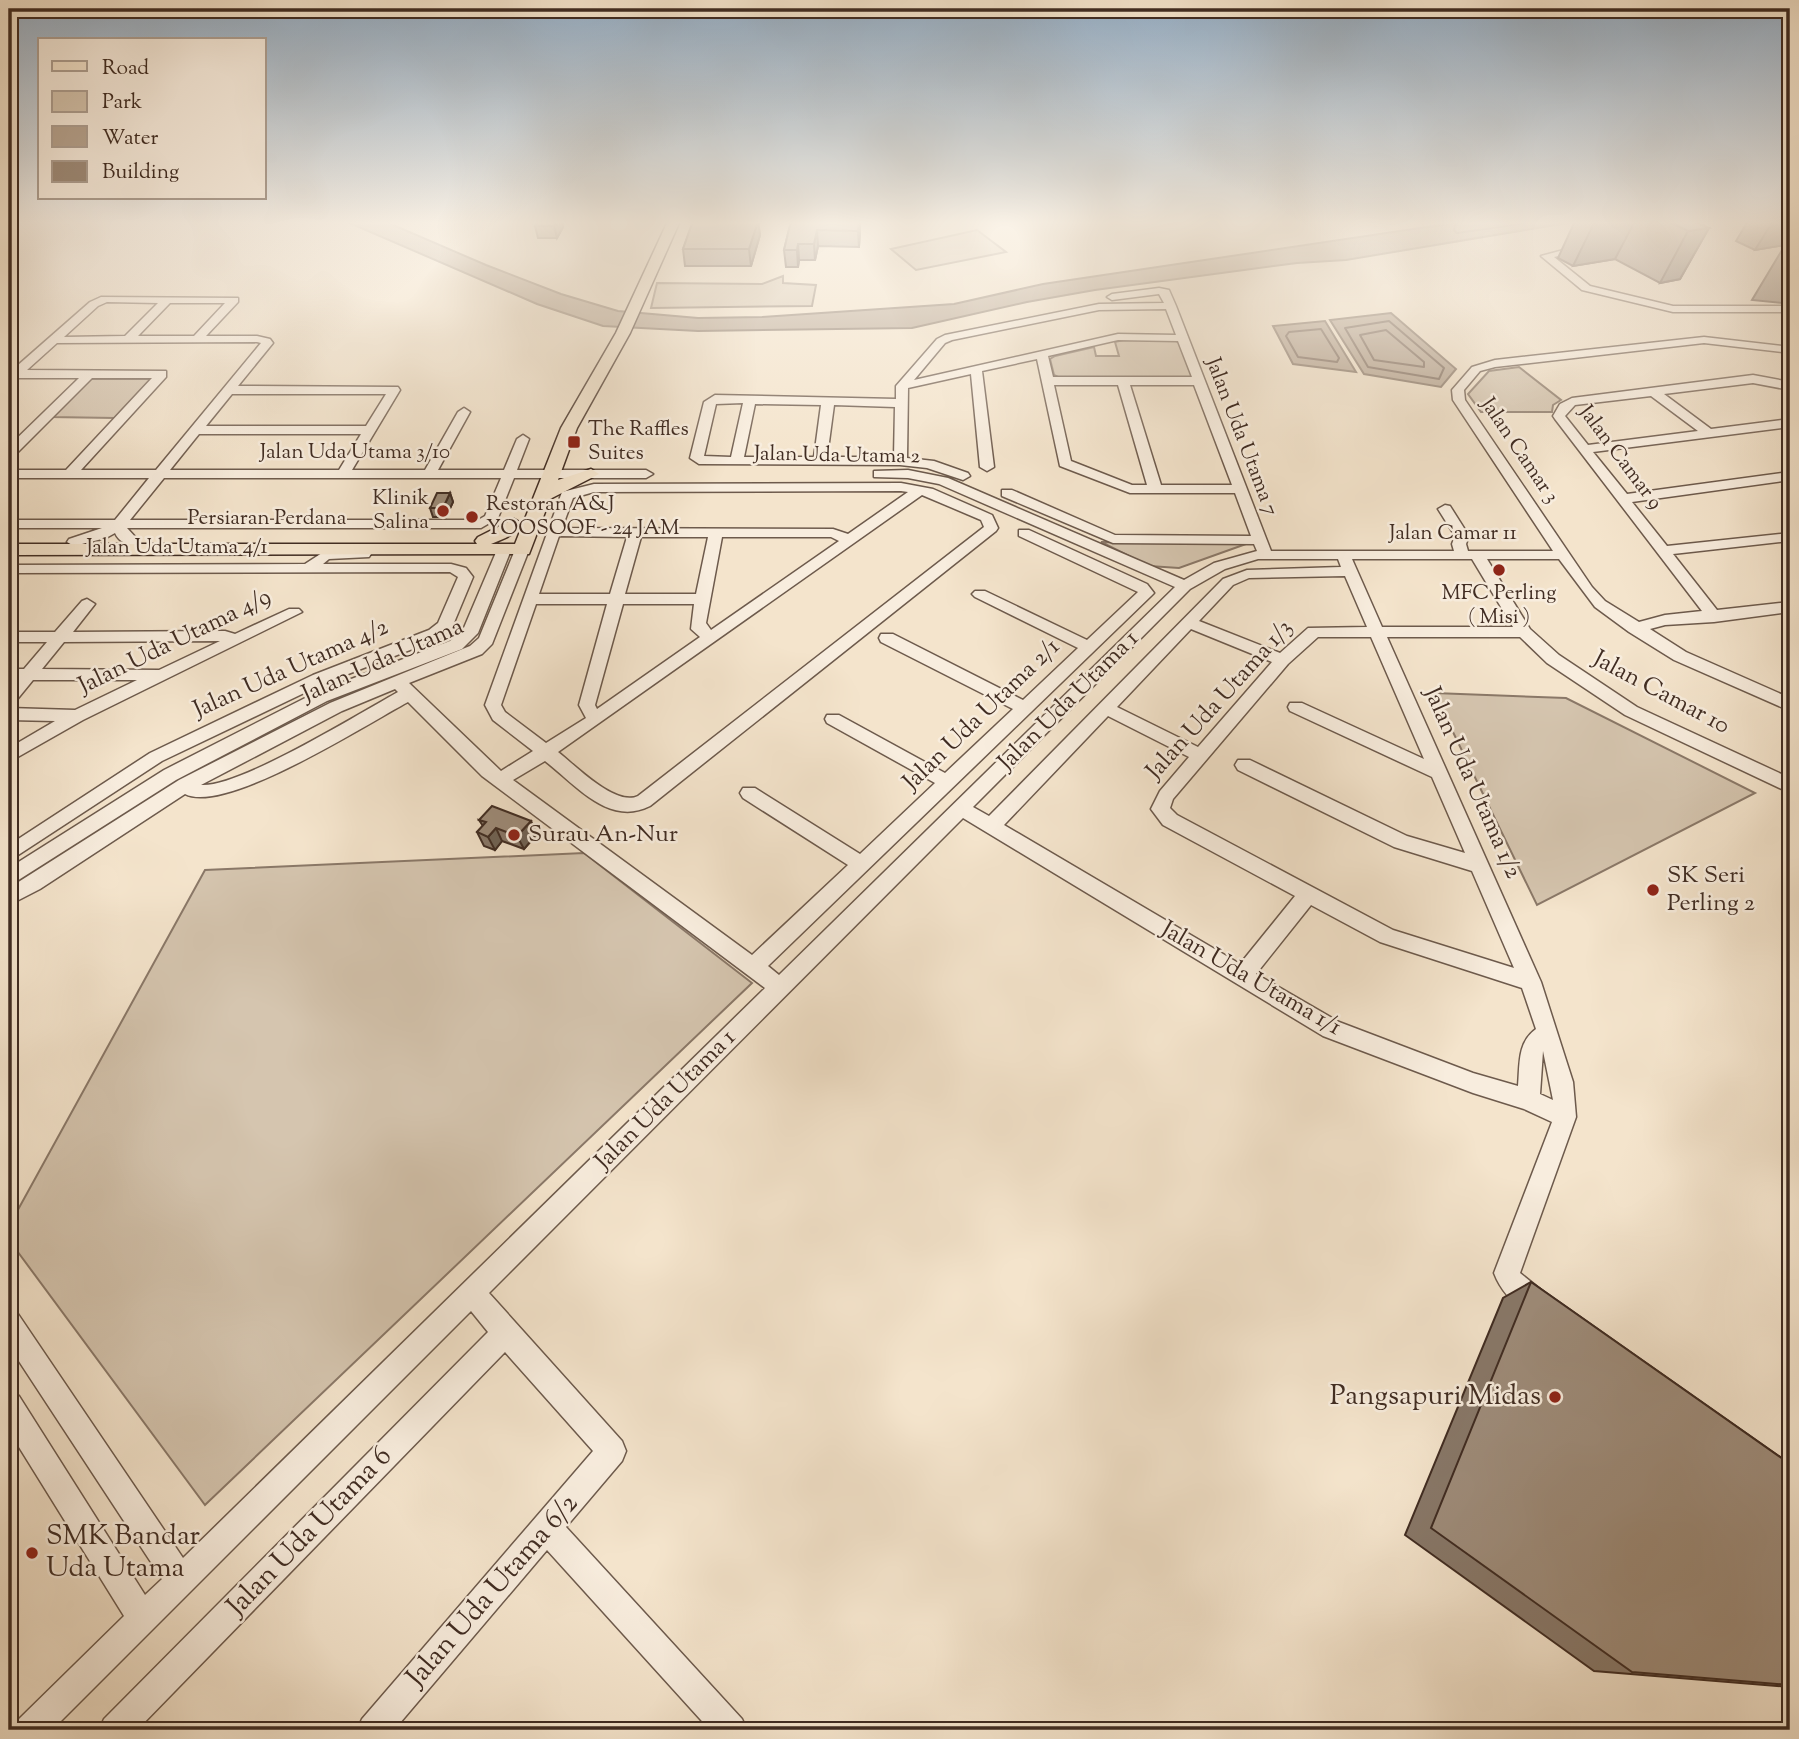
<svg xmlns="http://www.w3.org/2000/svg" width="1799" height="1739" viewBox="0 0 1799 1739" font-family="'Sorts Mill Goudy',serif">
<rect width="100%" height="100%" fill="#f4e4cc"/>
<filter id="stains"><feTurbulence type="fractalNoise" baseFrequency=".00286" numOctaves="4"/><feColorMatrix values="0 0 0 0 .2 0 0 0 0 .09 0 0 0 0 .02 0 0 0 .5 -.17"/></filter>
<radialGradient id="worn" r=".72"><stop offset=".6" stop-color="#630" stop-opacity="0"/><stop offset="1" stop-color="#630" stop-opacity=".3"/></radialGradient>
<!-- green -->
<g fill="#d5c5af" stroke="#8a7868" stroke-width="2">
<polygon points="977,230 1006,252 916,270 891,249"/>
<polygon points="783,276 783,283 816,285 812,306 651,308 657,283 762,284"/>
<polygon points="1123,340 1174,340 1180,343 1192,376 1188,379 1060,378 1054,375 1050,359 1055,356 1094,347 1096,356 1119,356 1115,342"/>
<polygon points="1519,367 1561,400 1553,405 1552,412 1481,412 1468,394 1489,371"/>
<polygon points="91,379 151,379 115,418 51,417"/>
<polygon points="1101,542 1246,544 1179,568 1149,566"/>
<polygon points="1434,693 1566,698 1755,793 1537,905"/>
<polygon points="584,853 752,983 205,1505 9,1240 9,1226 205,870"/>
</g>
<!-- water -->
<g fill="#b7a592" stroke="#877565" stroke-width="2">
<polygon points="345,221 384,221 486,265 561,294 618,311 698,318 762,317 954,304 1043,284 1420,228 1474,221 1579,221 1346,260 1297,263 1095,290 1027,302 912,328 698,331 603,326 537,304"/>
<polygon points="1391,313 1456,369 1441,387 1364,374 1330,320"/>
<polygon points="1325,321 1356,372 1293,364 1273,326"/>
</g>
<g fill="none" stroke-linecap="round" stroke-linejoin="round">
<!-- shore -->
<g stroke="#7c685a" stroke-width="2">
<polyline points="1456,221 1454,230 1457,233 1542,221"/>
<polygon points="1389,321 1444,368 1439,379 1368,367 1345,328"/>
<polygon points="1321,329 1339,358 1337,362 1298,357 1286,336 1289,332"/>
<polygon points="1386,330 1424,362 1424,367 1374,360 1360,335"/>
</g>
<defs>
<g id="minor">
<polygon points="1586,244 1591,247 1590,249 1554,257 1590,286 1673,306 1790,306 1790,312 1673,312 1582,290 1541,256"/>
<path d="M1159 288 1169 290 1176 306 1271 551H1454L1452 544 1455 536 1438 509 1445 505 1450 506 1469 536 1466 544 1468 551H1553L1453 400 1452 390 1472 367 1495 360 1704 337 1790 347V353L1704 343 1495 367 1480 371 1464 390 1465 400 1592 587 1605 601 1639 622 1665 615 1702 611 1555 419 1553 416 1560 404 1572 398 1753 375 1790 382V390L1753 383 1664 394 1711 429 1790 419V427L1593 452 1627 494 1790 472V480L1632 502 1667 546 1790 533V541L1673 554 1717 610 1790 602V612L1714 622 1665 625 1650 629 1686 652 1790 698V711L1674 660 1629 632 1595 607 1559 559H1487L1530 629 1559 655 1637 707 1790 778V793L1625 715 1547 663 1520 637H1387L1541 982 1573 1082 1576 1117 1520 1273 1546 1294 1550 1303 1546 1312 1537 1316C1516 1307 1502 1294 1494 1273L1552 1122 1524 1109 1473 1093 1323 1036 963 818 489 1293 622 1441 626 1451 622 1461 566 1527 742 1719 747 1730H710L547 1550 394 1730H357L362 1719 593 1451 505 1352 137 1730H99L104 1719 488 1332 471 1311 52 1730H14L19 1719 124 1616 9 1431V1392L19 1396 145 1595 162 1579 9 1346V1310L18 1314 183 1558 765 988 482 776 408 702C367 724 225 815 185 794L40 889 9 905V888L179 780 330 703 470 646 479 638 515 550 522 546 529 550 492 644 482 654 409 683 501 771 533 751 493 720 485 705 562 492 594 484 901 483 933 489 992 515 998 528 996 531 650 806C609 827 576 785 545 761L513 780 752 955 848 865 743 798 740 793 743 788H755L860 854 935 783 827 723 825 719 827 715H839L945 773 1013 709 881 642 879 638 881 634H893L1023 700 1078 648 975 597 972 594 975 591H985L1087 640 1138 592 1019 536V530H1029L1147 584 1154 593 1151 596 768 966 779 975 1175 587 939 484 908 478 874 477V471L908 470 948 478 1184 580 1214 563 1257 551 1254 544 1113 543 1002 496V490H1012L1115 535 1251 536 1235 493H1130L1060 466 1037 359 982 371 994 467 987 471 980 467 971 374 908 388 907 458 934 461 968 473 970 476 963 480 927 468 900 465 699 464 690 458 704 402 715 395 896 399V386L937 339 945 335 1099 304 1164 303 1159 294 1112 300 1107 297 1112 294ZM1166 309 1176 335 1118 334 914 380 945 343 952 340 1099 310ZM1118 340 1178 341 1192 377H1053L1048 356ZM1054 385H1118L1147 485H1132L1071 461ZM1130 385H1194L1232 485H1161ZM1651 396 1698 431 1588 445 1565 416 1575 405ZM743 403 731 457 704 456 716 404ZM755 404 821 405 814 457H744ZM834 405 895 407 894 457H827ZM901 491 908 492 848 534 833 529 562 528 573 498 594 492ZM922 495 981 520 984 527 638 796C616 807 576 766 558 752ZM559 536 627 537 610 594H539ZM641 537H708L696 594H625ZM722 537H831L839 541 711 630 706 623ZM1258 559H1338L1341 567 1247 570 1223 579 989 816 973 807 1190 589 1225 569ZM1352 559H1472L1513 627H1382ZM1345 576 1367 627 1308 628 1280 653 1199 621 1233 585 1249 578ZM536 604H607L579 705 586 718 546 743 505 712 501 705ZM623 604H694L691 629 700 637 597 709 595 705ZM1191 629 1272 662 1198 747 1117 707ZM1318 637H1371L1424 759 1302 703H1290L1288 707 1290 711 1432 777 1465 853 1407 836 1250 760H1238L1235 765 1238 770 1394 847 1472 871 1514 968 1393 930 1177 815 1170 808 1173 799 1288 664ZM395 689 398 692C360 713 239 788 201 785L342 711ZM1108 716 1189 757 1160 791 1151 809 1163 825 1295 896 1240 964 1004 825ZM1311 905 1380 942 1522 988 1536 1029C1517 1043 1520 1064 1518 1086L1473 1073 1339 1022 1256 974ZM1543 1051 1553 1100 1540 1094Z"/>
<path d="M101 297 238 298V302L206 336H257L270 339 273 343 238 386 398 387 400 390 352 470H425L458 412 464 408 470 412 438 470H504L517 439 523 435 529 439 517 470H646L653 474 646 478H514L498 518 481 528H127L139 541 137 544C128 546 119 542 115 533L106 538 74 546 67 542 69 539 102 528H9V520H115L149 478H9V470H66L152 378H92L14 456 9 457V446L79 378H19L9 384V373L90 302ZM107 302 158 303 125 336 64 337 98 306ZM170 303H225L194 336H138ZM257 342 261 343 156 470H81L166 377V371L27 370 57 343ZM232 394H386L366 426H206ZM199 434H361L339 470H170ZM164 478H501L485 516 478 520H130Z"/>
<polygon points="504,546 511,550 478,633 462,649 327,701 176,780 9,886 9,868 164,770 315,693 450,641 463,630 497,550"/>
<polygon points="364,550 369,551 371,554 369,557 329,559 323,564 451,564 466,568 473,577 453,625 441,638 325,683 162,761 9,861 9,845 150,753 313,675 429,630 438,623 458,577 450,572 9,573 9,565 305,564 325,551"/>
<path d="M87 599 95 604 73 632 225 631 235 634 289 609H299L302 612 83 720 9 762V748L55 721 9 720V708L75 710 137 680H33L15 702 9 704V687L15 679H9V669H24L47 642H9V632H55L82 601ZM220 641 159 670 42 669 64 642Z"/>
</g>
<path id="major" d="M668 221H680L630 333 577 428 558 480 591 469 599 474 550 499 529 554 9 555V544H477L475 541 478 537 514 519 523 524C515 535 503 539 491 544H515L561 428 616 333Z"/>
</defs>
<!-- minor casing -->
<use href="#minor" stroke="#6d5a4c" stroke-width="3"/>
<!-- major casing -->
<use href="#major" stroke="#402c22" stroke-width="3"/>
<!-- minor -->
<use href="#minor" fill="#f8edde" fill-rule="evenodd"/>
<!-- major -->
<use href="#major" fill="#f4e4cc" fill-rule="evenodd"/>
</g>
<!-- wall -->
<g fill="#887869" stroke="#402c22" stroke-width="2">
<polygon points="538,221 562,221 563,227 557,238 538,238 535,226"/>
<polygon points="693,221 758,221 760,235 751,266 685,266 683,249"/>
<polygon points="791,221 860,221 859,247 818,246 815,260 799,260 798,267 786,267 784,250"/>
<polygon points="1575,221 1693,221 1709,228 1680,279 1660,283 1615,259 1573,266 1558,258"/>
<polygon points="1748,221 1790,221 1790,291 1782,303 1752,300 1785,245 1755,250 1736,241"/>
<polygon points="450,493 453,502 446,517 433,517 430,508"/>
<polygon points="479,820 537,834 524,849 502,841 495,850 484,846 477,832 483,826"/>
<polygon points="1531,1282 1790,1464 1790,1687 1594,1671 1405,1535 1503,1298"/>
</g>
<!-- shaded-wall -->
<g fill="#6f6255" stroke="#402c22" stroke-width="2">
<polygon points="557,221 562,221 563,227 557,238 554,226"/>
<polygon points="758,221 760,235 751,266 749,249"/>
<polygon points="860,221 860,235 859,247 858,231"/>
<polygon points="1595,221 1635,221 1615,259 1573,266"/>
<polygon points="1773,221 1790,221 1790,236 1785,245 1755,250"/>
<polygon points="1709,228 1680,279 1660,283 1688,231"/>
<polygon points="817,230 818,246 815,260 814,244"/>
<polygon points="798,244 799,260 798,267 797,250"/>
<polygon points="450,493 453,502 446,517 443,508"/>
<polygon points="531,821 537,834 524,849 517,836"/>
<polygon points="496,828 502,841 495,850 488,837"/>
</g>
<!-- building -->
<g fill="#9e8c7a" stroke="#402c22" stroke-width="2">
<polygon points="538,221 557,221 554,226 535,226"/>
<polygon points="693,221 758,221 749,249 683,249"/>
<polygon points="791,221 859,221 858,231 817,230 814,244 798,244 797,250 784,250"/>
<polygon points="1667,221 1693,221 1709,228 1688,231"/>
<polygon points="1790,238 1790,248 1785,248"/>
<polygon points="437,493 450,493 443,508 430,508"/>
<polygon points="492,806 531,821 517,836 496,828 488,837 477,832 486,822 479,820"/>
<polygon points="1531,1282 1790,1464 1790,1685 1632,1672 1431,1528"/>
</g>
<!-- sky -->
<linearGradient id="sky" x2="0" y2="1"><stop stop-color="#94aec6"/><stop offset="0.48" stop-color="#faf3e8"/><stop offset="1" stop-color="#faf3e8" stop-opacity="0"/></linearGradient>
<rect width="1799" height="464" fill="url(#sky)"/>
<!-- markers -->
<g fill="#8f2418" stroke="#f8edde" stroke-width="2.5">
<rect x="567" y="435" width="14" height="14" rx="3.5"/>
<circle cx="443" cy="511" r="7"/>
<circle cx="472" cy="517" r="7"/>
<circle cx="1499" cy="570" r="7"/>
<circle cx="514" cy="835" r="7"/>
<circle cx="1653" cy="890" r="7"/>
<circle cx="1555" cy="1397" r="7"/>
<circle cx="32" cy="1553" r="7"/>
</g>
<g text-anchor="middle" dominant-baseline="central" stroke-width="5" stroke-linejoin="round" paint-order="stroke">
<!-- far-poi labels -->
<g font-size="21" fill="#402c22" stroke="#f8edde" text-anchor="start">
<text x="588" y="430">The Raffles<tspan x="588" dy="24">Suites</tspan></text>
<text x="429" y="499" text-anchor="end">Klinik<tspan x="429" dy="24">Salina</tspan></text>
<text x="486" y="505">Restoran A&amp;J<tspan x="486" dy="24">YOOSOOF - 24 JAM</tspan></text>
<text x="1499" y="594" text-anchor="middle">MFC Perling<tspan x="1499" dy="24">( Misi )</tspan></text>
</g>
<!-- far-street labels -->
<g font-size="21" fill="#402c22" stroke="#f8edde">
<text transform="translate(1241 437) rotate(69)">Jalan Uda Utama 7</text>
<text transform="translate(1519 451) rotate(56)">Jalan Camar 3</text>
<text x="355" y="453">Jalan Uda Utama 3/10</text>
<text transform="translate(837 456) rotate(1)">Jalan Uda Utama 2</text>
<text transform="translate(1620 458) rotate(53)">Jalan Camar 9</text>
<text x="267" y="519">Persiaran Perdana</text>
<text x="1453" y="534">Jalan Camar 11</text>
<text x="177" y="548">Jalan Uda Utama 4/1</text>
</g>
<!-- street labels -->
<g font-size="24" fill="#402c22" stroke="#f8edde">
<text transform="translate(175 642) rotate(-26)">Jalan Uda Utama 4/9</text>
<text transform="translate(383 661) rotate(-24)">Jalan Uda Utama</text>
<text transform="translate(291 669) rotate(-24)">Jalan Uda Utama 4/2</text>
<text transform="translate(1661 693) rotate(28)">Jalan Camar 10</text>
<text transform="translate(1220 700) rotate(-48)">Jalan Uda Utama 1/3</text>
<text transform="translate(1069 701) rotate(-45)">Jalan Uda Utama 1</text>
<text transform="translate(982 715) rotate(-44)">Jalan Uda Utama 2/1</text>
<text transform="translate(1472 783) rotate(66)">Jalan Uda Utama 1/2</text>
<text transform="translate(1251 979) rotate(30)">Jalan Uda Utama 1/1</text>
<text transform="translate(666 1100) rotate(-45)">Jalan Uda Utama 1</text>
</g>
<!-- poi labels -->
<g font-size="24" fill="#402c22" stroke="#f8edde" text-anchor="start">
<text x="528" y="835">Surau An-Nur</text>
<text x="1667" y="876">SK Seri<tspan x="1667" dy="28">Perling 2</tspan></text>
</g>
<!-- near-poi labels -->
<g font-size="28" fill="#402c22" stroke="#f8edde" text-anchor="end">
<text x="1541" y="1397">Pangsapuri Midas</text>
<text x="46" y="1537" text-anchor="start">SMK Bandar<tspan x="46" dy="32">Uda Utama</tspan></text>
</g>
<!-- near-street labels -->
<g font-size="28" fill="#402c22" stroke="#f8edde">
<text transform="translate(310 1532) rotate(-46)">Jalan Uda Utama 6</text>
<text transform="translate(493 1591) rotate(-49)">Jalan Uda Utama 6/2</text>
</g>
</g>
<!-- margin -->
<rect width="1799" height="1739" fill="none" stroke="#f4e4cc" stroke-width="35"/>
<rect x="10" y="10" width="1778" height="1718" fill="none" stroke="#402c22" stroke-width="3.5"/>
<rect x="18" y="18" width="1764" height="1704" fill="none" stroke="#402c22" stroke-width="2"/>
<!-- legend -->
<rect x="38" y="38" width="228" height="161" fill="#f8edde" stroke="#aea093" stroke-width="2"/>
<rect x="52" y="61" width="35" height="10" fill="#f4e4cc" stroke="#aea093" stroke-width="2"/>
<text x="102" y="74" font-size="21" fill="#402c22">Road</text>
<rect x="52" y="91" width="35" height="21" fill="#d5c5af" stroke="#aea093" stroke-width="2"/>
<text x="102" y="108" font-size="21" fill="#402c22">Park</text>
<rect x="52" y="126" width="35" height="21" fill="#b7a592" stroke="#aea093" stroke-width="2"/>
<text x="102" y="144" font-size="21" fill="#402c22">Water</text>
<rect x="52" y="161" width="35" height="21" fill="#9e8c7a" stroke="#aea093" stroke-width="2"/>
<text x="102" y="178" font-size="21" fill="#402c22">Building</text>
<rect width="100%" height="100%" filter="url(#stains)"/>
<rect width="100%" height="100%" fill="url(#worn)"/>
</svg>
